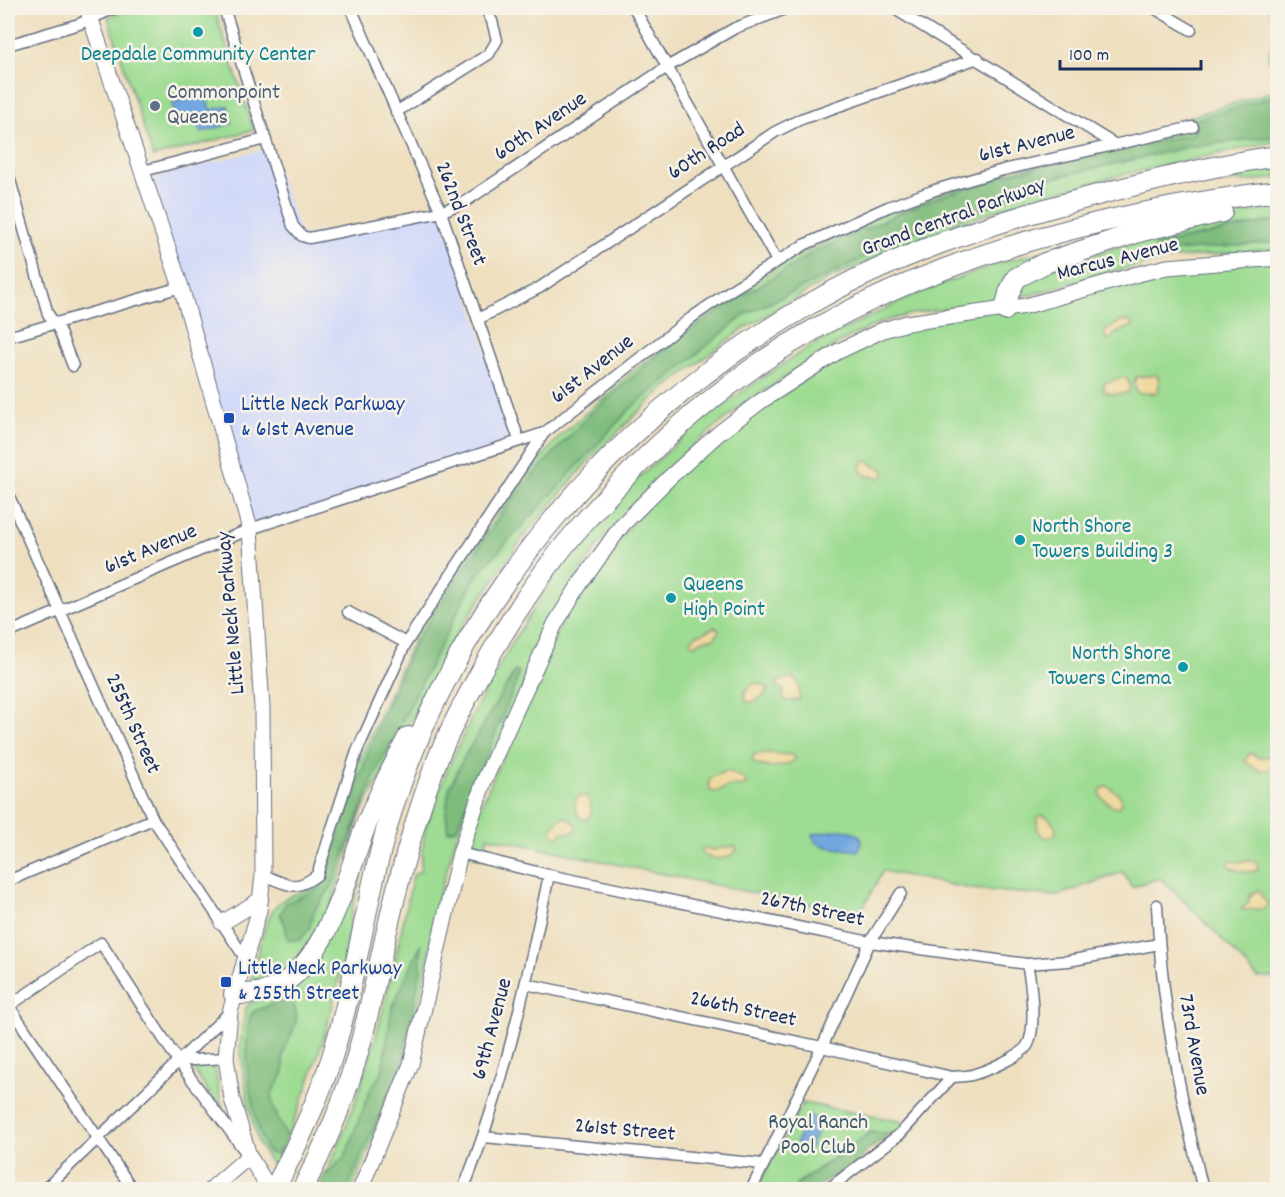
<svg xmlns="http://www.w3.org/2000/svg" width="1285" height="1197" viewBox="0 0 1285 1197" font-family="Dekko,sans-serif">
<rect width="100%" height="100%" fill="#f7f3e8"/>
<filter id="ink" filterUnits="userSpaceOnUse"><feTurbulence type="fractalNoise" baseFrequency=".0167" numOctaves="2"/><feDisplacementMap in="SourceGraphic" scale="12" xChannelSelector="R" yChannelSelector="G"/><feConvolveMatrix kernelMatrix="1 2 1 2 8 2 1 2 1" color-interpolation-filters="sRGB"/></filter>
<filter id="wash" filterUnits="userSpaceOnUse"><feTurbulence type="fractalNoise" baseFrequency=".008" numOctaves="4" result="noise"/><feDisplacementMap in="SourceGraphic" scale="24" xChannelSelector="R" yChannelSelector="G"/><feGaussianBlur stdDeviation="1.35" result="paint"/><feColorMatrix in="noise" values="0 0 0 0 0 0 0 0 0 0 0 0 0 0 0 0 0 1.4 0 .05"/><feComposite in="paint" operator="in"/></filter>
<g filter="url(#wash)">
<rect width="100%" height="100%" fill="#eedfbf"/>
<!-- built -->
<polygon fill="#d1d9f9" points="268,148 302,236 441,212 516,441 251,529 145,180"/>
<!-- green -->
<g fill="#9ddc92" stroke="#5c8678" stroke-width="1.5">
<polygon points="138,8 214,8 254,130 153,157 108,17"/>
<polygon points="1269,8 1277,8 1277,78 1268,58 1277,26"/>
<path d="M1277 90V141L1118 176 1031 198 923 237 823 282 740 331 657 394 591 458 524 536 456 635 360 815 330 909 287 976 253 985 251 979C257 959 264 916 279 903 298 887 308 900 323 870L348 786 420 624 514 490 560 436 634 370 702 316 784 263 880 215 947 191 1013 170 1189 130 1183 119Z"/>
<polygon points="1277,165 1277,178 1243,182 1242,180 1208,185 1210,182 1237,177 1241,171"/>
<polygon points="1277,207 1277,249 1175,258 1106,273 1020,298 1014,294 1024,277 1190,224"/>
<path d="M1069 244 1071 248 999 299 993 302 916 313 884 321 847 338 745 403 685 452 640 498 599 544 565 595 476 790 456 838 439 896 422 989 403 1071 352 1189 318 1190C368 1089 391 984 413 875L420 872 425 829 448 768 479 702 515 638 563 563 633 483 708 415 807 348 913 295 996 264Z"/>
<polygon points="1277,258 1277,978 1258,978 1218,935 1160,878 1132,887 1123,872 1056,896 972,889 883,871 859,915 487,837 485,859 460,853 578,587 685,462 869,335 1099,285"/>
<polygon points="370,841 352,910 343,964 325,1034 307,1088 287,1139 273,1167 258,1142 248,1104 240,1045 246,1007 251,1003 280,993"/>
<polygon points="210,1065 215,1069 223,1114 193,1069 195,1067"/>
<polygon points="803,1103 909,1123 900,1134 871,1132 796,1184 796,1189 756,1190"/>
</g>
<!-- forest -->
<g fill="#7ebc7c" stroke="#4c766d" stroke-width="1.5">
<polygon points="1277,95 1277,136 1189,147 1048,179 971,215 906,234 848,266 746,314 630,409 476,576 375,774 332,886 315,910 309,929 300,940 288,940 285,925 280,914 286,903 320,888 378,726 414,643 502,513 534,474 591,413 673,342 734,301 818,250 922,203 1003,175 1107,151 1193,134 1196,129 1191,124 1191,121"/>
<polygon points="1277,220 1277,242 1154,253 1155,245"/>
<polygon points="515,671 519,672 515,686 459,823 456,829 448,831 446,814 449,789 464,757"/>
<polygon points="421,944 421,969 401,1067 347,1189 318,1189 324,1176 345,1157 370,1090 382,1072 392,1008"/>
<path d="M291 1000C306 1023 287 1034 283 1056 282 1062 286 1069 283 1074 280 1082 273 1087 272 1095 271 1111 283 1124 287 1139L277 1155 268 1152C252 1126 239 1040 252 1012L276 1002Z"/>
<polygon points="871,1132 884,1133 887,1135 884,1140 868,1150 858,1164 823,1182 816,1189 796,1189 796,1185"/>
</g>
<!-- sand -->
<g fill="#eeda9e" stroke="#84847e" stroke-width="1.5">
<polygon points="1121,321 1131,321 1133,326 1115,334 1111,338 1105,339 1105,331"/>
<polygon points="1157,375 1159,381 1158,393 1138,393 1134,384 1136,377"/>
<polygon points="1125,377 1129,382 1130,389 1127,393 1111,394 1104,391 1104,383"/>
<polygon points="863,461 868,461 874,466 883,469 885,474 880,478 864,475 860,470"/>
<polygon points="715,627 719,630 715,638 703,640 695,645 691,644 691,640 698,634 701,634"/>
<path d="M792 677C800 681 800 691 799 700L785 701 783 696 784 690 778 687 776 682Z"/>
<path d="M754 683 762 684 769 689C764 696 755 704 746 702L745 691Z"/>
<path d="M769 753 792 755 796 759C786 768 765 769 754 763L752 759 754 754Z"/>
<polygon points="1250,753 1260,758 1268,756 1274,760 1275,765 1270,769 1260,771 1248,764 1245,760"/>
<path d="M727 771 745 779 746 785C739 788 736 785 730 786 722 789 718 793 710 791L709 781 712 777Z"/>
<polygon points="1107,786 1120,795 1122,803 1119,807 1112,806 1101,797 1100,790"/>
<path d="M579 796H586C592 803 594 813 586 820 575 818 572 804 579 796Z"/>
<path d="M1041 815 1048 817 1056 828 1055 835C1042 844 1034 828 1038 817Z"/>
<polygon points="562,817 568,818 576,825 576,830 571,833 563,832 557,837 553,834 552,828"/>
<path d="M735 846 737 850C729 860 710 862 701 852L702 848 712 850Z"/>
<path d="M1246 860 1257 862 1258 870C1250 874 1235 871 1228 865L1229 861 1240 862Z"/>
<polygon points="1258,890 1260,891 1263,899 1267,902 1267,905 1263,909 1242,910 1242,907 1248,904 1250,895"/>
</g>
<!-- water -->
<g fill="#72a7df" stroke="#466b9e" stroke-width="1.5">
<polygon points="204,93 211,110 228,106 232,123 201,133 193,116 176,120 172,103"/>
<polygon points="838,830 851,831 860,836 862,842 858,851 827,847 815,842 813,834"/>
<polygon points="809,1115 822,1122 809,1149 796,1143"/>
</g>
</g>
<g filter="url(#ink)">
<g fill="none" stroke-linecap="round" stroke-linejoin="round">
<defs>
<g id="minor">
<polyline points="224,8 293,226 302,236 309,238 441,212 466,201 667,67 735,28 788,8"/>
<polyline points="351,8 441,212 519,440"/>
<polyline points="634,8 777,261"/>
<polyline points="893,8 1114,144"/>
<polyline points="1154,8 1191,30"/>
<polyline points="8,45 79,24 115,8"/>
<polyline points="396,112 489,54 497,40 492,21 485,8"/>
<polyline points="143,171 265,139"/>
<polyline points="8,173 48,314 59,330 73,366"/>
<polyline points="478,319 539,288 775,132 801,119 978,58"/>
<polyline points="8,337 181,287"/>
<polyline points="8,494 153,819 245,958"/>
<polyline points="348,612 406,643"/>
<polyline points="8,633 250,529 544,433 691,318 734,288 804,245 888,207 935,190 1003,170 1193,127"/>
<polyline points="460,853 549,875 870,942 1027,964 1068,961 1159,944"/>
<path d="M263 875C287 884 294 893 317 875L357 751 406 643 544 433"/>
<polyline points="8,881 153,819"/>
<path d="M1157 905C1161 1003 1180 1095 1203 1190"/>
<path d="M526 984 822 1047 952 1077C959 1076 968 1077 975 1074 988 1070 1019 1057 1027 1046 1037 1030 1031 981 1027 964"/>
<polyline points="178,1061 226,1058"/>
<polyline points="484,1137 763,1164"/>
<polyline points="44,1190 230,1012"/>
<polyline points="133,1190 9,1006 101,943 178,1061 244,1150"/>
<path d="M463 1190C504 1088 527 981 549 875"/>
<polyline points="751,1190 822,1047 870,942 901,893"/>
<polyline points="827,1190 900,1134 952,1077"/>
</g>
<g id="secondary">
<polyline points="87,8 181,287 250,529 262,707 263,875 259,911 230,1012 226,1058 232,1099 249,1156 270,1190"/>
<polyline points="222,923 260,900"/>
<polyline points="210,1190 249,1156"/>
<polyline points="360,1190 411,1064 460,853 484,781 555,624 578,587 622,525 669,478 719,433 761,401 837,352 883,330 907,323 1026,306 1138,274 1167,267 1278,258"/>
</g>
<g id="motorway">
<polyline points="1005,310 1009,293 1016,278 1045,263 1142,231 1222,212"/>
<path d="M234 994C245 994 256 994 266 991 327 973 347 872 368 820 380 792 394 764 408 737"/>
<path d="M274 1190C296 1148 316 1105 331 1060 358 975 367 886 395 801 465 590 618 416 808 305 893 255 991 223 1086 198 1149 181 1213 165 1278 156"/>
<path d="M302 1190C323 1150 342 1106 355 1063 374 999 384 934 402 870 411 835 422 801 434 768 444 742 457 716 470 692 502 631 539 573 585 521 637 462 695 408 760 363 909 262 1100 213 1278 191"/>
</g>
</defs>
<!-- minor casing -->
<use href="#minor" stroke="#656d80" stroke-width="13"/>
<!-- secondary casing -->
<use href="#secondary" stroke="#656d80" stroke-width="17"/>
<!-- motorway casing -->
<use href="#motorway" stroke="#656d80" stroke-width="22"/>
<!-- minor -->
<use href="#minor" stroke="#fff" stroke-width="10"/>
<!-- secondary -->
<use href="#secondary" stroke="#fff" stroke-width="15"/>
<!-- motorway -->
<use href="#motorway" stroke="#fff" stroke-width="20"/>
</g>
</g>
<!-- markers -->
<g fill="#0f9aa8" stroke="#f7f3e8" stroke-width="2">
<circle cx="198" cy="32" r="6"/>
<circle cx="1020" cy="540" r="6"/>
<circle cx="671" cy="598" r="6"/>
<circle cx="1183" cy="667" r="6"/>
</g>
<circle fill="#5c6f8a" stroke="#f7f3e8" stroke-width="2" cx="155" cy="106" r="6"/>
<g fill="#1a4fb4" stroke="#f7f3e8" stroke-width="2">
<rect x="223" y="412" width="12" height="12" rx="3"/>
<rect x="220" y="976" width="12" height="12" rx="3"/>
</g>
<g text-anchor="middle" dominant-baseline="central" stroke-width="5" stroke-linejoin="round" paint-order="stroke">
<!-- culture labels -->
<g font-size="22" fill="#0d838f" stroke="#f7f3e8" text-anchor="start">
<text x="198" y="55" text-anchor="middle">Deepdale Community Center</text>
<text x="1032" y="527">North Shore<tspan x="1032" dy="25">Towers Building 3</tspan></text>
<text x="683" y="585">Queens<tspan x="683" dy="25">High Point</tspan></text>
<text x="1171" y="654" text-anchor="end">North Shore<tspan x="1171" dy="25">Towers Cinema</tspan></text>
</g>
<!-- service labels -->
<g font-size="22" fill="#4e5e75" stroke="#f7f3e8" text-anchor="start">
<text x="167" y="93">Commonpoint<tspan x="167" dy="25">Queens</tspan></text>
</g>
<!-- street labels -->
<g font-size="22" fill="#1b2f5e" stroke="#f7f3e8">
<text transform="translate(541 127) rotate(-34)">60th Avenue</text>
<text transform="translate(1027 145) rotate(-14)">61st Avenue</text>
<text transform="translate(707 152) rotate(-33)">60th Road</text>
<text transform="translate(460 214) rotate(69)">262nd Street</text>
<text transform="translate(954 218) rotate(-20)">Grand Central Parkway</text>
<text transform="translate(1118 260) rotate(-14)">Marcus Avenue</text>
<text transform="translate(593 370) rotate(-38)">61st Avenue</text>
<text transform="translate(151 550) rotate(-23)">61st Avenue</text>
<text transform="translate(232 613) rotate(-95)">Little Neck Parkway</text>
<text transform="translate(132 724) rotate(66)">255th Street</text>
<text transform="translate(812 910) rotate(12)">267th Street</text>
<text transform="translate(743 1010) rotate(12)">266th Street</text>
<text transform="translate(493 1029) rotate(-75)">69th Avenue</text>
<text transform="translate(1193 1045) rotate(80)">73rd Avenue</text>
<text transform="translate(625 1131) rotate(5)">261st Street</text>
</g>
<!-- transit labels -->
<g font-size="22" fill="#164399" stroke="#f7f3e8" text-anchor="start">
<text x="241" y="405">Little Neck Parkway<tspan x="241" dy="25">&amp; 61st Avenue</tspan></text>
<text x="238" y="969">Little Neck Parkway<tspan x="238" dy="25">&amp; 255th Street</tspan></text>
</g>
<!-- park labels -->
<g font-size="22" fill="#3c5a6b" stroke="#f7f3e8">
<text x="818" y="1123">Royal Ranch<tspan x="818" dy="25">Pool Club</tspan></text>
</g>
</g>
<!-- margin -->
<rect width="1285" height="1197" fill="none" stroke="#f7f3e8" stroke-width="30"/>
<!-- scale -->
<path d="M1060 60v9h141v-9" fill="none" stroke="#1b2f5e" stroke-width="3"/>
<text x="1069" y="60" font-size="18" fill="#1b2f5e" stroke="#f7f3e8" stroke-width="4.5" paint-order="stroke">100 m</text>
</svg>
